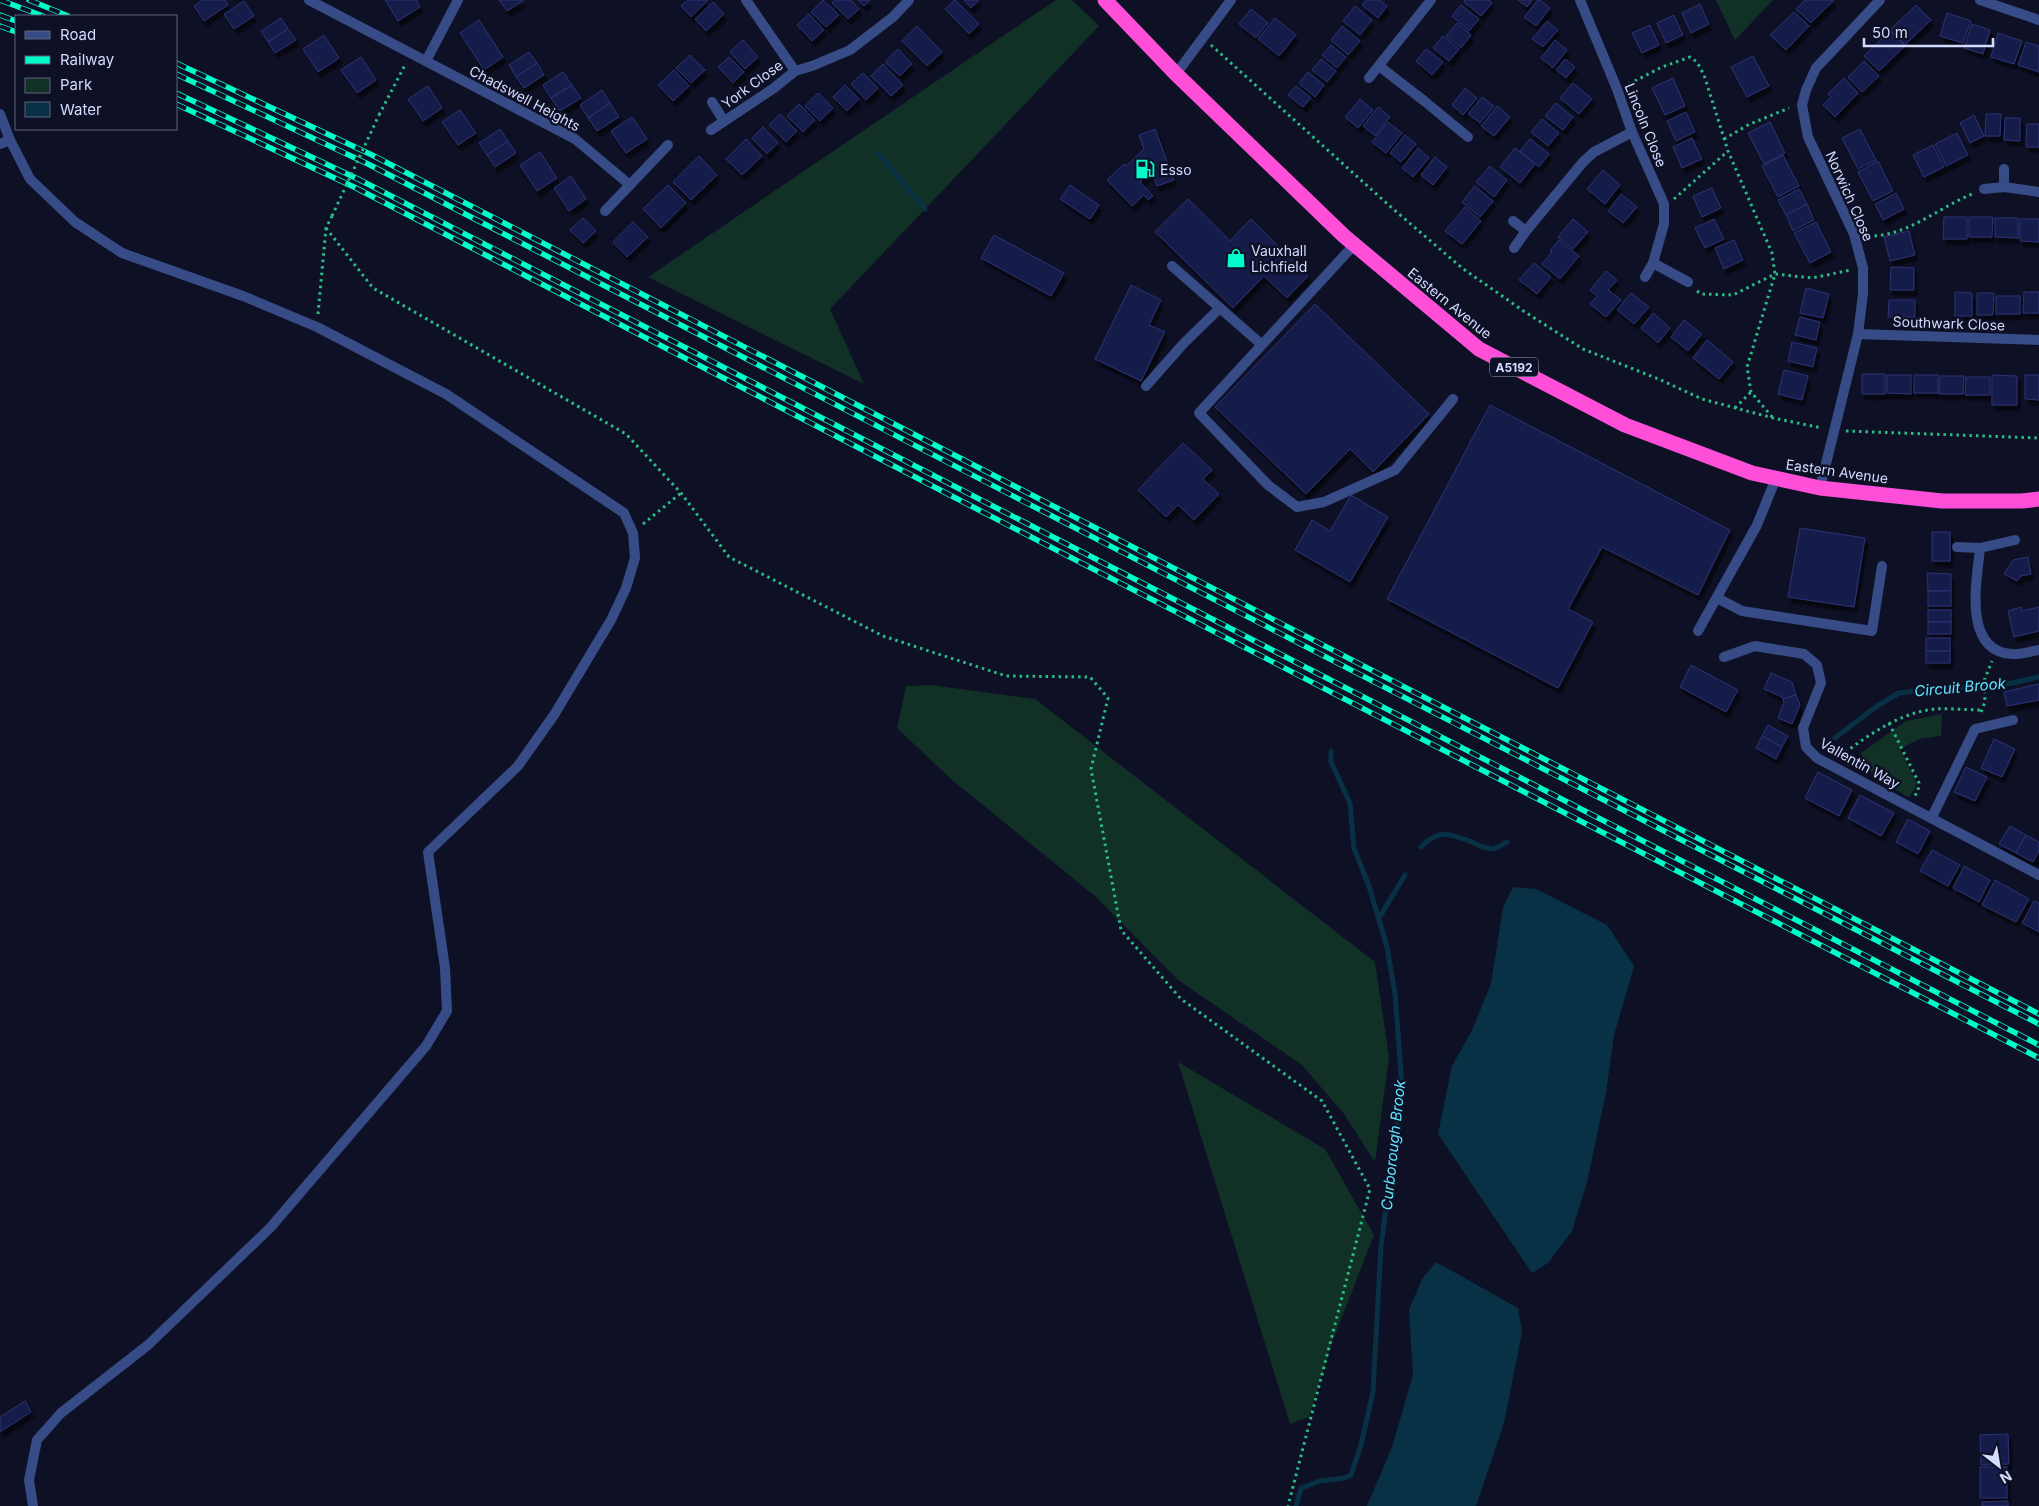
<svg xmlns="http://www.w3.org/2000/svg" width="2039" height="1506" viewBox="0 0 2039 1506" font-family="Inter,sans-serif">
<defs>
<filter id="shadow"><feDropShadow dx="3" dy="5.5" stdDeviation="1" flood-color="#0009"/></filter>
</defs>
<rect width="100%" height="100%" fill="#0e1126"/>
<!-- green -->
<g fill="#113026">
<polygon points="1056,0 1072,0 1099,26 830,309 864,384 648,277"/>
<polygon points="1716,0 1773,0 1735,40"/>
<polygon points="931,685 1035,699 1375,962 1389,1057 1375,1162 1344,1114 1302,1065 1178,980 1095,896 952,780 897,728 906,686"/>
<path d="M1942 714 1941 736 1919 739 1900 749 1916 782V787L1909 797C1890 787 1866 777 1861 753L1906 721Z"/>
<polygon points="1178,1062 1325,1149 1374,1235 1333,1340 1309,1417 1290,1424"/>
</g>
<!-- water -->
<g fill="#083145">
<polygon points="1513,887 1536,889 1607,925 1634,966 1614,1035 1606,1093 1587,1182 1572,1231 1548,1263 1532,1273 1438,1134 1452,1066 1473,1028 1491,984 1503,907"/>
<polygon points="1436,1262 1518,1308 1522,1332 1504,1423 1476,1506 1367,1506 1392,1447 1413,1375 1409,1310 1422,1279"/>
</g>
<g fill="none" stroke-linecap="round" stroke-linejoin="round">
<!-- stream -->
<g stroke="#083145" stroke-width="5">
<polyline points="878,153 925,209"/>
<polyline points="1835,738 1877,706 1899,693 1948,687 1993,687 2039,677"/>
<path d="M1421 847C1438 828 1452 834 1474 843 1480 846 1486 849 1493 849 1497 848 1503 844 1507 842"/>
<polyline points="1379,918 1405,875"/>
<polyline points="1296,1506 1301,1488 1320,1481 1345,1478 1351,1475 1361,1445 1373,1392 1381,1246 1402,1086 1395,994 1387,947 1369,886 1354,848 1350,803 1331,762 1331,751"/>
</g>
</g>
<!-- building -->
<g fill="#191e48" stroke="#2b3275" filter="url(#shadow)">
<polygon points="202,0 225,0 228,5 204,21 194,6"/>
<polygon points="385,0 416,0 420,7 398,21"/>
<polygon points="499,0 524,0 507,11"/>
<polygon points="688,0 708,0 691,17 681,6"/>
<polygon points="823,0 839,15 826,27 811,12"/>
<polygon points="835,0 851,0 859,9 848,19 832,3"/>
<polygon points="858,0 870,0 864,6"/>
<polygon points="955,0 979,24 969,34 945,9"/>
<polygon points="964,0 979,0 971,8"/>
<polygon points="1366,0 1380,0 1387,6 1378,18 1362,5"/>
<polygon points="1465,0 1489,0 1492,3 1481,16 1464,2"/>
<polygon points="1518,0 1532,0 1527,7"/>
<polygon points="1538,0 1540,0 1550,8 1536,26 1524,17"/>
<polygon points="1805,0 1834,0 1811,23 1796,9"/>
<polygon points="244,1 254,16 234,29 224,14"/>
<polygon points="713,2 724,14 706,31 695,19"/>
<polygon points="1700,4 1709,24 1691,33 1682,13"/>
<polygon points="1461,5 1479,19 1469,31 1452,16"/>
<polygon points="1916,5 1931,20 1905,45 1890,30"/>
<polygon points="1355,6 1372,20 1360,35 1343,21"/>
<polygon points="1251,9 1268,23 1256,38 1239,24"/>
<polygon points="1794,12 1809,26 1786,50 1770,35"/>
<polygon points="1947,13 1971,21 1963,43 1940,36"/>
<polygon points="809,14 824,30 812,41 797,25"/>
<polygon points="1674,15 1683,35 1666,43 1657,23"/>
<polygon points="281,18 288,29 268,42 261,31"/>
<polygon points="1275,18 1296,35 1279,56 1258,39"/>
<polygon points="479,20 503,57 484,70 460,33"/>
<polygon points="1547,21 1558,30 1543,47 1532,39"/>
<polygon points="1457,23 1471,35 1461,48 1446,36"/>
<polygon points="1972,24 1990,30 1983,54 1964,48"/>
<polygon points="1650,25 1659,45 1642,53 1632,33"/>
<polygon points="917,26 942,52 927,66 902,41"/>
<polygon points="1342,26 1360,41 1348,55 1331,40"/>
<polygon points="288,29 296,40 275,53 268,42"/>
<polygon points="1890,31 1905,46 1879,71 1864,56"/>
<polygon points="1998,33 2022,41 2014,64 1991,57"/>
<polygon points="324,35 339,58 318,72 303,49"/>
<polygon points="1443,36 1459,49 1449,61 1433,48"/>
<polygon points="743,40 758,57 745,69 730,52"/>
<polygon points="1555,40 1567,50 1553,68 1541,58"/>
<polygon points="2026,42 2039,46 2039,72 2018,65"/>
<polygon points="1331,45 1346,57 1337,68 1322,55"/>
<polygon points="898,49 912,64 900,76 885,62"/>
<polygon points="1426,49 1443,62 1432,75 1416,61"/>
<polygon points="529,52 537,63 516,77 509,65"/>
<polygon points="690,55 705,70 691,83 676,68"/>
<polygon points="1753,56 1769,86 1747,97 1731,67"/>
<polygon points="361,57 376,80 357,93 341,70"/>
<polygon points="729,57 744,72 733,83 718,67"/>
<polygon points="1321,59 1336,71 1327,82 1312,70"/>
<polygon points="1565,59 1575,67 1566,78 1556,70"/>
<polygon points="1864,61 1879,76 1862,92 1848,77"/>
<polygon points="537,63 544,75 524,88 516,77"/>
<polygon points="883,64 903,85 891,96 871,76"/>
<polygon points="674,70 689,86 673,101 658,85"/>
<polygon points="563,72 572,85 551,98 543,85"/>
<polygon points="1308,72 1324,85 1315,97 1299,83"/>
<polygon points="863,73 878,88 866,100 851,84"/>
<polygon points="1673,78 1685,106 1665,115 1652,88"/>
<polygon points="1844,78 1858,93 1835,117 1823,105 1831,97 1828,94"/>
<polygon points="1573,83 1592,99 1579,114 1560,98"/>
<polygon points="572,85 581,98 560,111 551,98"/>
<polygon points="845,85 859,99 847,111 833,97"/>
<polygon points="428,86 442,108 423,121 408,99"/>
<polygon points="1296,86 1311,98 1303,107 1288,95"/>
<polygon points="1465,88 1477,98 1463,115 1452,105"/>
<polygon points="602,90 610,103 588,118 580,105"/>
<polygon points="818,93 833,108 820,121 805,106"/>
<polygon points="1482,97 1494,106 1480,123 1468,114"/>
<polygon points="1360,99 1373,110 1358,128 1345,117"/>
<polygon points="610,103 619,117 597,131 588,118"/>
<polygon points="1556,103 1573,117 1563,130 1545,116"/>
<polygon points="799,104 815,120 803,132 787,116"/>
<polygon points="1497,106 1510,117 1494,136 1481,126"/>
<polygon points="1378,107 1390,117 1375,136 1363,126"/>
<polygon points="460,110 476,133 458,145 442,122"/>
<polygon points="1686,112 1695,132 1676,141 1667,121"/>
<polygon points="780,114 797,131 786,142 769,125"/>
<polygon points="1986,114 2001,114 2000,136 1985,136"/>
<polygon points="1974,115 1984,136 1970,143 1960,123"/>
<polygon points="632,117 647,139 626,153 611,131"/>
<polygon points="2005,118 2020,118 2020,141 2004,140"/>
<polygon points="1542,119 1559,133 1548,146 1531,132"/>
<polygon points="1388,122 1402,133 1386,153 1372,142"/>
<polygon points="1770,122 1785,153 1764,164 1748,133"/>
<polygon points="2027,124 2039,124 2039,147 2026,147"/>
<polygon points="763,127 778,143 767,154 752,138"/>
<polygon points="500,129 508,141 487,155 479,143"/>
<polygon points="1155,129 1174,180 1157,186 1152,171 1140,182 1153,196 1148,200 1144,195 1132,206 1107,180 1124,164 1126,166 1144,149 1139,135"/>
<polygon points="1860,129 1876,160 1858,169 1842,138"/>
<polygon points="1957,133 1968,155 1946,166 1935,144"/>
<polygon points="1405,135 1416,144 1401,162 1390,153"/>
<polygon points="1692,138 1702,159 1682,168 1673,147"/>
<polygon points="746,139 762,156 742,175 726,159"/>
<polygon points="1530,139 1549,154 1539,167 1520,151"/>
<polygon points="508,141 516,153 495,167 487,155"/>
<polygon points="1933,145 1944,167 1924,177 1913,155"/>
<polygon points="1418,148 1429,158 1413,177 1402,168"/>
<polygon points="1515,148 1535,164 1520,183 1500,167"/>
<polygon points="540,152 557,178 537,191 520,165"/>
<polygon points="1783,155 1799,186 1778,197 1762,166"/>
<polygon points="699,156 717,175 691,200 673,182"/>
<polygon points="1435,157 1447,167 1433,185 1421,175"/>
<polygon points="1878,161 1893,191 1873,201 1858,172"/>
<polygon points="1490,166 1507,180 1494,197 1476,182"/>
<polygon points="1603,170 1620,185 1605,204 1587,189"/>
<polygon points="571,176 586,199 569,211 554,188"/>
<polygon points="668,185 686,203 661,228 643,209"/>
<polygon points="1070,185 1099,205 1090,219 1060,199"/>
<polygon points="1475,186 1493,201 1480,217 1462,202"/>
<polygon points="1712,188 1721,208 1702,217 1693,196"/>
<polygon points="1799,189 1807,204 1786,215 1778,200"/>
<polygon points="1896,193 1904,209 1883,220 1875,204"/>
<polygon points="1621,194 1637,207 1623,223 1608,211"/>
<polygon points="1188,199 1230,241 1251,219 1308,276 1287,298 1264,276 1233,308 1155,232"/>
<polygon points="1807,204 1814,220 1793,231 1786,215"/>
<polygon points="1465,207 1481,221 1462,244 1445,231"/>
<polygon points="1944,217 1967,217 1967,239 1943,239"/>
<polygon points="1969,217 1993,217 1992,237 1969,237"/>
<polygon points="583,218 596,231 583,243 570,230"/>
<polygon points="1995,218 2018,218 2018,238 1995,237"/>
<polygon points="1573,219 1588,232 1573,249 1558,237"/>
<polygon points="1714,219 1724,239 1705,248 1695,228"/>
<polygon points="2020,219 2039,219 2039,242 2020,241"/>
<polygon points="633,222 648,237 627,257 613,242"/>
<polygon points="1816,222 1831,252 1810,263 1794,233"/>
<polygon points="1909,231 1915,255 1890,261 1884,237"/>
<polygon points="994,235 1064,273 1051,296 981,258"/>
<polygon points="1559,240 1579,256 1560,279 1542,264 1552,252 1550,251"/>
<polygon points="1734,240 1743,260 1724,269 1715,248"/>
<polygon points="1534,263 1551,277 1537,294 1519,280"/>
<polygon points="1891,267 1914,268 1914,290 1890,290"/>
<polygon points="1606,271 1617,280 1608,290 1621,300 1606,317 1590,304 1597,296 1590,290"/>
<polygon points="1131,285 1161,300 1149,325 1165,332 1141,381 1095,359"/>
<polygon points="1806,288 1829,294 1823,318 1800,313"/>
<polygon points="1955,292 1972,293 1972,316 1955,316"/>
<polygon points="2024,292 2039,292 2039,313 2023,313"/>
<polygon points="1631,293 1649,307 1634,324 1617,310"/>
<polygon points="1977,293 1994,293 1993,315 1977,315"/>
<rect x="1996" y="296" width="24" height="18"/>
<polygon points="1889,300 1915,300 1915,317 1888,317"/>
<polygon points="1315,304 1429,414 1373,472 1350,449 1306,494 1215,407"/>
<polygon points="1653,313 1670,328 1658,343 1641,328"/>
<polygon points="1800,317 1820,322 1816,340 1795,335"/>
<polygon points="1684,320 1702,334 1688,351 1671,337"/>
<polygon points="1707,340 1733,362 1719,379 1693,358"/>
<polygon points="1792,342 1817,348 1813,367 1788,361"/>
<polygon points="1784,370 1808,376 1802,400 1778,394"/>
<rect x="1862" y="374" width="23" height="20"/>
<polygon points="1887,375 1911,375 1911,394 1887,393"/>
<rect x="1914" y="375" width="24" height="18"/>
<polygon points="1992,375 2017,376 2017,405 1992,405"/>
<polygon points="2025,375 2039,375 2039,400 2025,399"/>
<polygon points="1940,376 1964,376 1963,394 1939,394"/>
<polygon points="1966,377 1990,377 1990,395 1965,395"/>
<polygon points="1490,405 1730,530 1698,595 1602,547 1568,609 1593,622 1558,688 1387,599"/>
<polygon points="1183,443 1212,470 1203,479 1219,494 1194,520 1178,505 1166,517 1138,490"/>
<polygon points="1351,495 1388,517 1350,582 1295,550 1312,520 1330,531"/>
<polygon points="1800,528 1865,538 1854,607 1788,597"/>
<rect x="1932" y="532" width="18" height="29"/>
<polygon points="2028,557 2031,574 2021,576 2017,581 2004,574 2013,560"/>
<polygon points="1927,573 1951,574 1951,591 1928,591"/>
<rect x="1928" y="591" width="23" height="15"/>
<polygon points="2021,607 2022,611 2039,607 2039,631 2014,637 2008,611"/>
<rect x="1928" y="610" width="23" height="12"/>
<rect x="1928" y="622" width="23" height="12"/>
<rect x="1926" y="638" width="24" height="13"/>
<rect x="1926" y="651" width="24" height="12"/>
<polygon points="1691,665 1738,690 1726,712 1680,687"/>
<polygon points="1771,673 1792,682 1796,695 1783,699 1782,697 1764,689"/>
<polygon points="2039,684 2039,700 2007,706 2004,692"/>
<polygon points="1796,695 1800,705 1792,724 1778,718 1784,703 1783,699"/>
<polygon points="1768,725 1788,736 1782,747 1762,736"/>
<polygon points="1762,736 1782,747 1776,759 1756,748"/>
<polygon points="1994,739 2015,749 2002,777 1981,768"/>
<polygon points="1966,767 1987,777 1975,801 1954,792"/>
<polygon points="1818,772 1852,790 1839,816 1805,798"/>
<polygon points="1860,795 1894,813 1881,836 1848,818"/>
<polygon points="1908,819 1930,831 1918,854 1896,842"/>
<polygon points="2010,826 2026,835 2016,853 1999,844"/>
<polygon points="2026,835 2039,842 2039,851 2033,862 2016,853"/>
<polygon points="1932,850 1960,865 1948,886 1920,871"/>
<polygon points="1964,866 1990,880 1979,902 1953,888"/>
<polygon points="1995,880 2029,899 2016,922 1982,905"/>
<polygon points="2034,901 2039,903 2039,932 2022,923"/>
<polygon points="25,1401 31,1412 0,1432 0,1417"/>
<polygon points="2008,1434 2009,1464 1981,1465 1980,1435"/>
<rect x="1980" y="1467" width="27" height="31"/>
<polygon points="2008,1501 2008,1506 1982,1506 1982,1502"/>
</g>
<g fill="none" stroke-linecap="round" stroke-linejoin="round">
<!-- path -->
<g stroke="#2abc87" stroke-width="3" stroke-dasharray="2.5 4" stroke-linecap="butt">
<polyline points="1211,45 1392,208 1462,268 1525,312 1583,349 1661,380 1702,399 1773,418 1822,428"/>
<polyline points="1629,84 1662,67 1690,57 1697,62 1704,75 1728,151 1772,253 1775,274 1747,367 1751,392 1773,418"/>
<polyline points="379,115 405,65"/>
<polyline points="1724,139 1748,125 1789,108"/>
<polyline points="1674,199 1728,151"/>
<polyline points="326,228 373,288 626,434 681,493 729,557 883,636 1006,676 1090,677 1108,698 1091,769 1121,930 1181,999 1322,1101 1370,1189 1288,1506"/>
<path d="M1868 236C1906 237 1938 208 1972 194"/>
<polyline points="1697,291 1701,294 1733,295 1775,274 1812,278 1851,270"/>
<polyline points="318,314 326,228 332,216"/>
<polyline points="1735,408 1751,392"/>
<polyline points="1846,431 2039,438"/>
<polyline points="643,524 681,493"/>
<polyline points="1981,712 1985,702 1984,681 1992,661"/>
<polyline points="1889,723 1919,783 1918,791 1914,797"/>
<path d="M1840 756C1869 735 1898 713 1935 709 1950 708 1967 710 1982 710"/>
</g>
<!-- lane -->
<g stroke="#374c87" stroke-width="10">
<polyline points="1423,100 1468,137"/>
<polyline points="1354,245 1199,413 1268,485 1297,507 1324,502 1395,470 1453,399"/>
<polyline points="1172,266 1261,344"/>
<polyline points="1146,386 1184,343 1220,308"/>
<polyline points="1717,598 1742,611 1872,631 1882,566"/>
<polyline points="1698,631 1757,525 1776,478"/>
</g>
<!-- street -->
<g stroke="#374c87" stroke-width="10">
<polyline points="309,0 575,139 630,185"/>
<polyline points="746,0 795,71"/>
<polyline points="1580,0 1617,89 1632,132 1664,204 1664,224 1653,263 1645,277"/>
<polyline points="1980,0 2039,20"/>
<polyline points="426,61 458,0"/>
<polyline points="1379,66 1423,100"/>
<polyline points="1176,74 1231,0"/>
<polyline points="1369,78 1431,0"/>
<polyline points="712,102 724,121"/>
<polyline points="0,114 10,140 30,179 75,222 122,253 243,296 317,327 446,394 624,513 633,533 635,558 626,588 611,620 554,715 518,766 428,852 445,968 447,1011 426,1046 270,1228 148,1345 61,1413 37,1440 29,1480 33,1506"/>
<polyline points="711,130 774,88 795,71 812,66 850,50 893,17 909,0"/>
<polyline points="0,144 10,140"/>
<polyline points="2004,169 2004,187"/>
<polyline points="1984,189 2004,187 2039,192"/>
<polyline points="605,211 668,145"/>
<polyline points="1513,221 1526,231"/>
<polyline points="1514,248 1526,231 1583,162 1594,152 1632,132"/>
<polyline points="1653,263 1688,282"/>
<polyline points="1858,334 2039,340"/>
<polyline points="1820,488 1858,334 1863,294 1863,268 1854,234 1808,137 1802,105 1806,90 1816,68 1880,0"/>
<polyline points="1957,547 1980,548 2015,540"/>
<path d="M1980 548C1977 580 1962 651 2012 654 2020 655 2031 651 2039 650"/>
<polyline points="1724,657 1755,646 1804,654 1817,665 1821,683 1803,728 1806,747 1817,758 2039,875"/>
<polyline points="1932,817 1975,729 2013,720"/>
</g>
<!-- highway -->
<polyline stroke="#ff4ed8" stroke-width="15" points="1105,0 1176,74 1344,236 1479,349 1625,425 1752,473 1820,488 1942,501 2022,501 2039,499"/>
<defs>
<g id="rail">
<polyline points="0,0 43,16"/>
<polyline points="29,0 68,16"/>
<polyline points="0,15 16,21"/>
<polyline points="0,26 16,32"/>
<polyline points="176,63 372,155 2039,1014"/>
<polyline points="176,74 368,164 2039,1024"/>
<polyline points="176,93 360,180 2039,1045"/>
<polyline points="176,104 354,187 2039,1058"/>
</g>
</defs>
<!-- rail casing -->
<use href="#rail" stroke="#00fecb" stroke-width="5.5"/>
<!-- rail -->
<use href="#rail" stroke="#0e1126" stroke-width="4" stroke-dasharray="11" stroke-linecap="butt"/>
<!-- path-bridge -->
<polyline stroke="#2abc87" stroke-width="3" stroke-dasharray="2.5 4" stroke-linecap="butt" points="332,216 379,115"/>
</g>
<!-- icons -->
<defs>
<symbol id="fuel-bare" viewBox="-9 -9 18 18"><path d="M-5.5-6h7V0h2V4h1.3V-2.5L3-4.5l.8-.8L6-3V5H2.5V1h-1V6h-7ZM-4.2-4.7v3.2H.2V-4.7Z" fill="#00fecb" stroke="#0e1126" stroke-width="2.5" paint-order="stroke"/></symbol>
<symbol id="shop-bare" viewBox="-9 -9 18 18"><path d="M-5-2.5h2.3a2.7 3.5 0 0 1 5.4 0H5L5.5 6h-11ZM-1.5-2.5h3a1.5 2.3 0 0 0-3 0Z" fill="#00fecb" stroke="#0e1126" stroke-width="2.5" paint-order="stroke"/></symbol>
</defs>
<g fill-rule="evenodd">
<use href="#fuel-bare" x="1131" y="155" width="28" height="28"/>
<use href="#shop-bare" x="1222" y="244" width="28" height="28"/>
</g>
<g text-anchor="middle" dominant-baseline="central" stroke-width="5" stroke-linejoin="round" paint-order="stroke">
<!-- shield labels -->
<rect fill="#0e1126" stroke="#989ebe" stroke-width="1" x="1490" y="357.5" width="48" height="19" rx="4"/>
<g font-size="12" font-weight="bold" fill="#d3dbff">
<text x="1514" y="367">A5192</text>
</g>
<!-- street labels -->
<g font-size="14" fill="#d3dbff" stroke="#0e1126">
<text transform="translate(752 84) rotate(-36)">York Close</text>
<text transform="translate(525 98) rotate(28)">Chadswell Heights</text>
<text transform="translate(1646 125) rotate(68)">Lincoln Close</text>
<text transform="translate(1850 196) rotate(66)">Norwich Close</text>
<text transform="translate(1450 303) rotate(39)">Eastern Avenue</text>
<text transform="translate(1949 323) rotate(2)">Southwark Close</text>
<text transform="translate(1837 471) rotate(8)">Eastern Avenue</text>
<text transform="translate(1860 763) rotate(29)">Vallentin Way</text>
</g>
<!-- poi labels -->
<g font-size="14" fill="#d3dbff" stroke="#0e1126" text-anchor="start">
<text x="1160" y="169">Esso</text>
<text x="1251" y="250">Vauxhall<tspan x="1251" dy="16">Lichfield</tspan></text>
</g>
<!-- water labels -->
<g font-size="15" font-style="italic" fill="#61e5ff" stroke="#0e1126">
<text transform="translate(1960 687) rotate(-5)">Circuit Brook</text>
<text transform="translate(1393 1145) rotate(-84)">Curborough Brook</text>
</g>
</g>
<!-- legend -->
<rect x="15" y="15" width="162" height="115" fill="#0e1126" stroke="#5d627d"/>
<rect x="25" y="31" width="25" height="8" fill="#374c87" stroke="#5d627d"/>
<text x="60" y="40" font-size="15" fill="#d3dbff">Road</text>
<rect x="25" y="56" width="25" height="8" fill="#00fecb" stroke="#5d627d"/>
<text x="60" y="65" font-size="15" fill="#d3dbff">Railway</text>
<rect x="25" y="78" width="25" height="15" fill="#113026" stroke="#5d627d"/>
<text x="60" y="90" font-size="15" fill="#d3dbff">Park</text>
<rect x="25" y="102" width="25" height="15" fill="#083145" stroke="#5d627d"/>
<text x="60" y="115" font-size="15" fill="#d3dbff">Water</text>
<!-- north arrow -->
<g transform="translate(1999 1466) rotate(149)" stroke="#0e1126" stroke-width="4" paint-order="stroke">
<path d="M0-4L9 19L0 12L-9 19Z" fill="#d3dbff"/>
<text y="-8" font-size="14" font-weight="bold" text-anchor="middle" fill="#d3dbff">N</text>
</g>
<!-- scale -->
<path d="M1864 38v8h129v-8" fill="none" stroke="#d3dbff" stroke-width="2.5"/>
<text x="1872" y="38" font-size="15" fill="#d3dbff" stroke="#0e1126" stroke-width="4" paint-order="stroke">50 m</text>
</svg>
